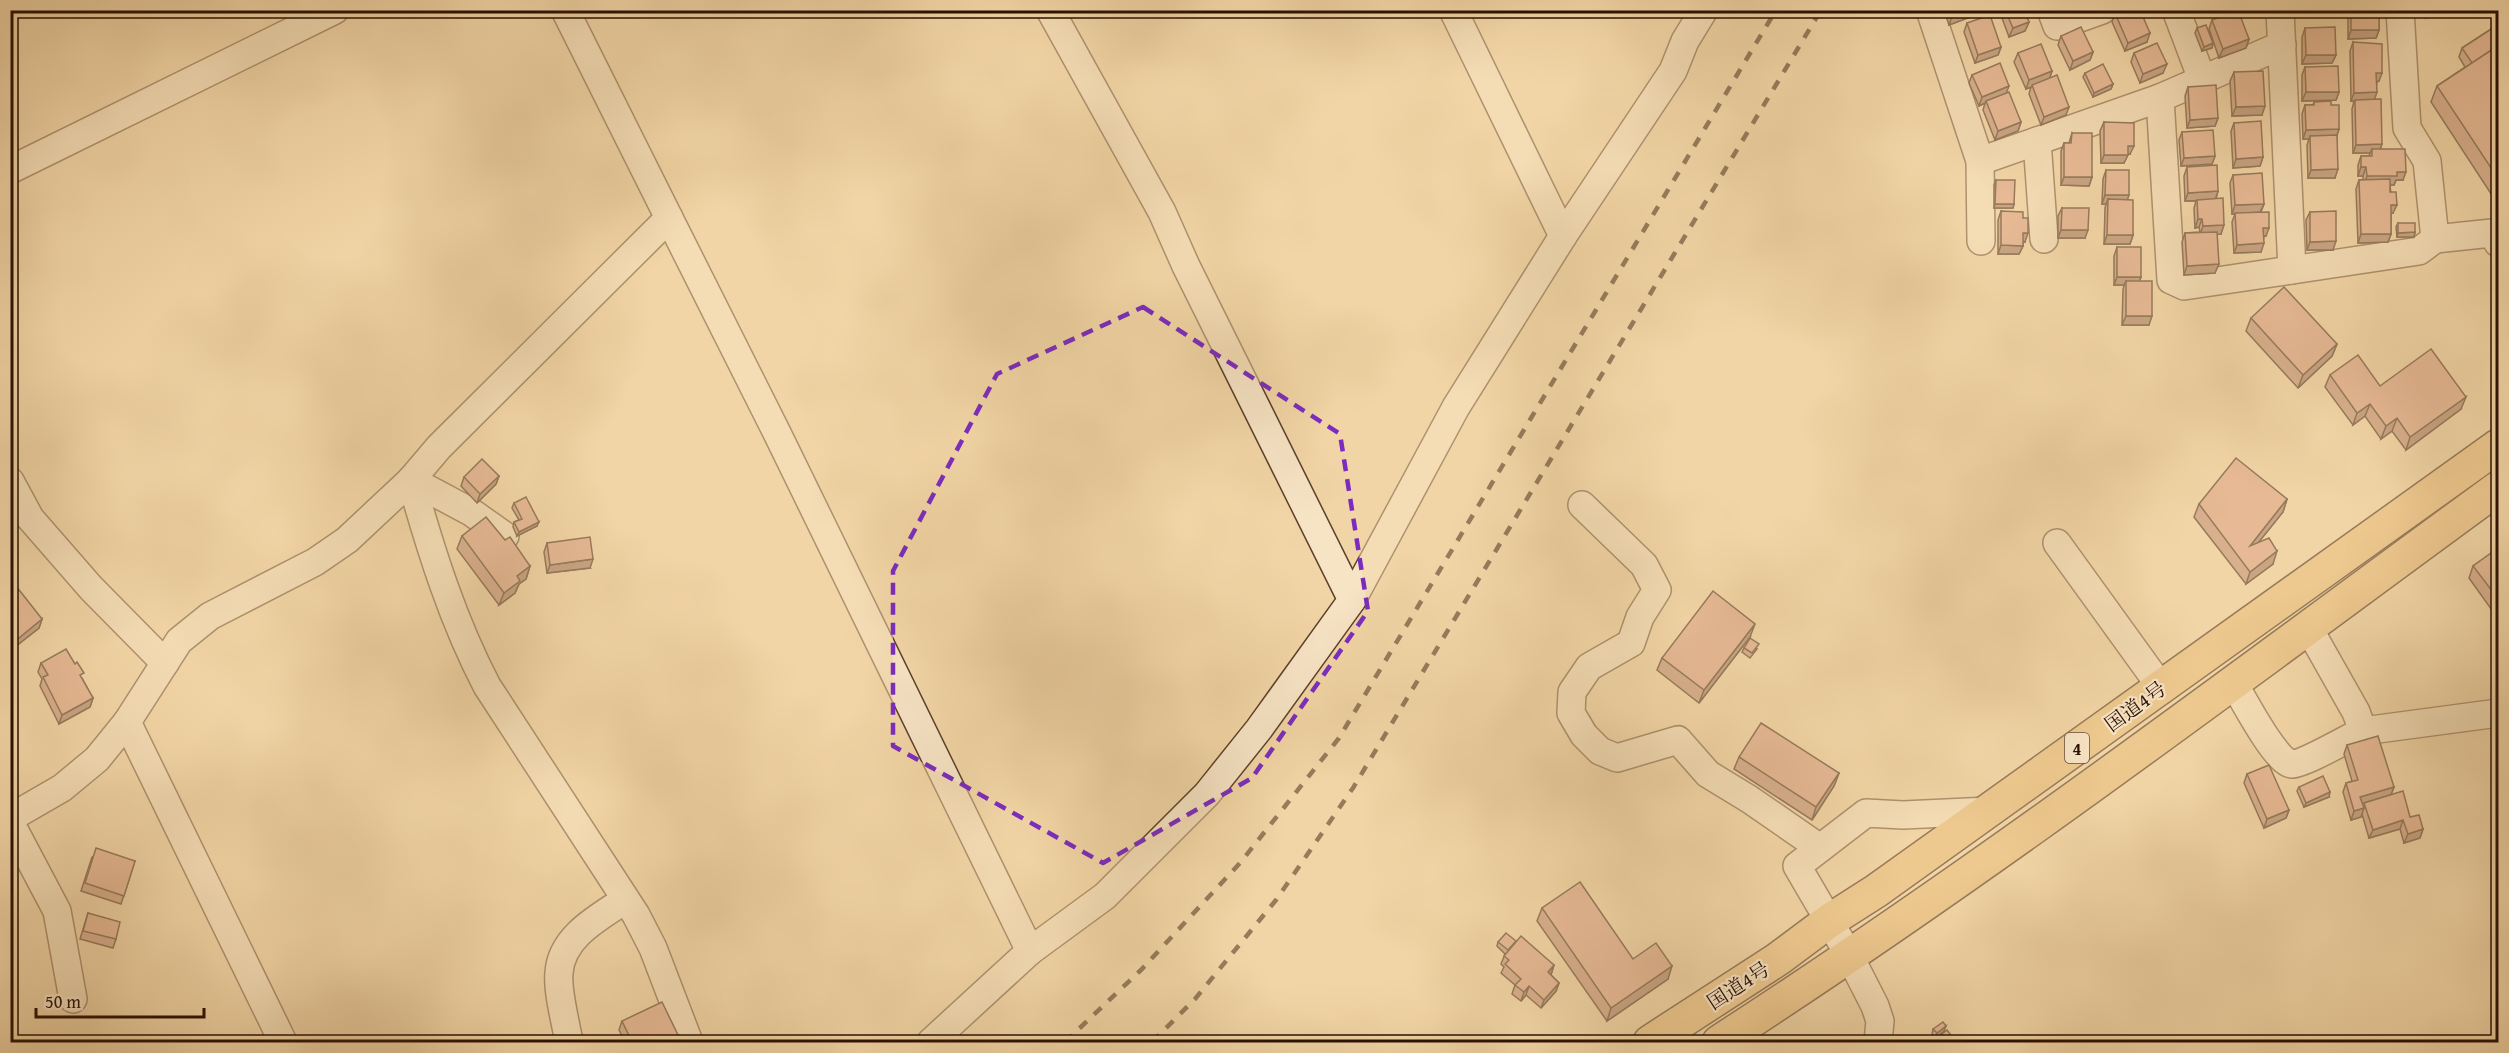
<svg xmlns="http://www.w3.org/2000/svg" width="2509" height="1053" viewBox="0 0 2509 1053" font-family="'Gentium Book Plus','Noto Serif JP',serif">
<rect width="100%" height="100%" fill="#f2d5a6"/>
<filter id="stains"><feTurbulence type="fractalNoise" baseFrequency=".00333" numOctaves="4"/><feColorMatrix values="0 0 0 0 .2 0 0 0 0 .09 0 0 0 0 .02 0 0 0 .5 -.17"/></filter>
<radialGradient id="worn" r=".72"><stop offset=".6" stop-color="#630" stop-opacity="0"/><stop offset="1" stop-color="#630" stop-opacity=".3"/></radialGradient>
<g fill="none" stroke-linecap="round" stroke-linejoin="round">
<defs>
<g id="minor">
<polyline points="1930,10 1980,161 1981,241"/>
<polyline points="2051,10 2057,26 2102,10"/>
<polyline points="2176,10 2202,79"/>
<polyline points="2280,10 2292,270"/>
<polyline points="2400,10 2407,128 2427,161 2435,239 2492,233 2498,243"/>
<polyline points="2160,98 2171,280 2184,286 2419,251 2435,239"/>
<polyline points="2037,141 2044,239"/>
<polyline points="1980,161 2160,98 2282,45"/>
<polyline points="10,170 335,10"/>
<polyline points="669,218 777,433 1030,951 1105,896 1207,794 1259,729 1352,600 1186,266 1162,212 1050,10"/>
<polyline points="1563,236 1673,71 1685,41 1704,10"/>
<path d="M411 480C431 551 453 621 487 686L636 915 653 948 689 1042"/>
<polyline points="411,480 471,512 505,536"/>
<polyline points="10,481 30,518 91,588 165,663"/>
<polyline points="1582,505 1644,565 1657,590 1640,617 1631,643 1589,667 1572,692 1571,713 1584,735 1600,751 1617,758 1678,740 1708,774 1749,799 1820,848"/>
<polyline points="2057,543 2161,687"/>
<polyline points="1352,600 1456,407 1563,236 1453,10"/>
<polyline points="2308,627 2356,712 2363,731 2498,713"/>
<path d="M2233 682C2242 697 2276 763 2292 764 2304 764 2350 737 2363 731"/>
<polyline points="127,722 283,1042"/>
<polyline points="10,818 62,788 97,759 127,722 179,641 210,616 315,562 347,540 411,480 439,447 669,218 565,10"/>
<polyline points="10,822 57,911 73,999"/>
<path d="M569 1042C566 1024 557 991 559 973 561 937 599 917 625 900"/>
<polyline points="931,1042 1030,951"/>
<polyline points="1878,1042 1880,1021 1875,1006 1849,955 1797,866 1866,813 1903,815 1989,811"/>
</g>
<g id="highway">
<polyline points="1650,1042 1778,959 1829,921 1876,891 2498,446"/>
<path d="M1719 1042C1987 869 2241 676 2498 488"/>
</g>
</defs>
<!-- minor casing -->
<use href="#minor" stroke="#5b402a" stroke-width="30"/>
<!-- highway casing -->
<use href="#highway" stroke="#290f01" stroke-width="36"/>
<!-- minor -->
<use href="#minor" stroke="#f7e4c5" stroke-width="27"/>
<!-- highway -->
<use href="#highway" stroke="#e9ba73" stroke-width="33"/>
<!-- rail -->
<g stroke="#290f01" stroke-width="4.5" stroke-dasharray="10 10" stroke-linecap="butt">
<polyline points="1065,1042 1141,970 1240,863 1339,738 1776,10"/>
<polyline points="1152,1042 1195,999 1276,900 1353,788 1821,10"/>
</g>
</g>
<!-- wall -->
<g fill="#bb8470" stroke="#290f01" stroke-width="1.5">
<polygon points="1944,10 1982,10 1981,13 1949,25"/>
<polygon points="1999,10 2024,10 2029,22 2025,31 2009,37"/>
<polygon points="2348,10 2379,10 2379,30 2376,38 2348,39"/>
<polygon points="2424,10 2453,10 2426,18"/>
<polygon points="2115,13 2133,13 2147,42 2125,51 2112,22"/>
<polygon points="2212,20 2249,39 2246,48 2219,58 2209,29"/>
<polygon points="1967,23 2001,47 1998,55 1975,63 1964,32"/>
<polygon points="2499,24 2499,206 2431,102 2437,86 2465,67 2459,57 2462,48"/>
<polygon points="2197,28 2213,43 2212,48 2202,51 2195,33"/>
<polygon points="2305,28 2336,55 2332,63 2302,64 2302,37"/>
<polygon points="2061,36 2093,52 2090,60 2070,70 2058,45"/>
<polygon points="2353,42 2379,81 2377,82 2374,100 2381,149 2403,180 2396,180 2394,185 2390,185 2393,213 2391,213 2391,234 2388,242 2358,243 2356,189 2359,180 2363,180 2363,176 2358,176 2358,165 2361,156 2369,156 2370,153 2353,153 2352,109 2354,101 2351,101 2350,51"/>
<polygon points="2018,53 2052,71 2049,78 2066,115 2041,125 2029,94 2031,87 2026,89 2014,62"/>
<polygon points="2134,53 2163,73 2140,83 2131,62"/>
<polygon points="2305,67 2339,92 2336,100 2302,101 2302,75"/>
<polygon points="2234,72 2262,115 2232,116 2230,81"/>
<polygon points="2085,73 2113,84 2111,89 2093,97 2083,77"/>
<polygon points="1972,75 2007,93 2021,122 2018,131 1995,140 1983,110 1985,103 1979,106 1969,83"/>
<polygon points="2188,87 2218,118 2215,126 2187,128 2185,96"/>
<polygon points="2314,102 2331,105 2339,129 2337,135 2335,178 2308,178 2307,145 2309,139 2303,139 2302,114 2305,105 2313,105"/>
<polygon points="2104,122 2130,154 2128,154 2124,163 2101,163 2100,131"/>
<polygon points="2234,123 2263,157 2260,166 2233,168 2231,131"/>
<polygon points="2182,132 2215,156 2212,164 2181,166 2179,140"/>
<polygon points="2072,133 2092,177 2089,186 2061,185 2061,151 2064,143 2069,143"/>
<polygon points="2187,167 2218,191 2216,199 2221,234 2217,234 2215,273 2184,275 2182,242 2185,233 2200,232 2199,227 2195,228 2194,208 2196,201 2185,201 2184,176"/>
<polygon points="2106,170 2127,199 2133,235 2130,244 2104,244 2105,208 2106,204 2102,204 2103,179"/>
<polygon points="2233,175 2264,204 2261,212 2266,236 2264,236 2261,252 2234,253 2232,222 2235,214 2232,214 2230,183"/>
<polygon points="1996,180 2014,204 2013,208 1994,208 1994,185"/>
<polygon points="2062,208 2085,238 2058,238 2058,216"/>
<polygon points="2001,211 2023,218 2025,242 2023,241 2023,246 2019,254 1998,254 1998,220"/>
<polygon points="2310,212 2333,250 2307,250 2306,220"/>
<polygon points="2398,223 2415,232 2414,237 2397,237 2396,227"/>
<polygon points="2117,247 2141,277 2139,281 2149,325 2122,325 2123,290 2124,285 2114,285 2114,256"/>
<polygon points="2251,318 2337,344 2332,356 2298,388 2246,331"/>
<polygon points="2330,375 2380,386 2461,409 2406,450 2392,431 2381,439 2365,416 2353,425 2325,387"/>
<polygon points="499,476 496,484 477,503 461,486 464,477"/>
<polygon points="2287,499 2283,512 2258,543 2273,564 2246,584 2194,517 2199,504"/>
<polygon points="514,503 537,526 517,536 513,527 514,522 519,520 512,508"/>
<polygon points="462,536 505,540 530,566 526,579 519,584 515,593 499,605 457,549"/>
<polygon points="547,543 590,568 547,573 544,552"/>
<polygon points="2499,549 2499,620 2469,578 2473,566"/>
<polygon points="10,591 42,619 39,628 11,650"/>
<polygon points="1750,637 1699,703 1657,670 1662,658"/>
<polygon points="1744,648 1757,649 1750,658 1742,652"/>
<polygon points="41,663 82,678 93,698 90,707 59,724 40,686 42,679 38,672"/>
<polygon points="2347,745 2394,787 2391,794 2410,817 2423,829 2420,838 2404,843 2400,829 2369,838 2362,814 2361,817 2351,820 2343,792 2346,783 2352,781 2344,754"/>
<polygon points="1739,757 1839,773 1834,786 1812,820 1734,769"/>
<polygon points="2247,774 2289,810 2286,818 2264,828 2244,783"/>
<polygon points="2299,787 2329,797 2304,807 2297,791"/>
<polygon points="92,857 135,861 121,904 81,891"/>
<polygon points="1542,908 1668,979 1607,1021 1537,921"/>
<polygon points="88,913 116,939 113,948 80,939"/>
<polygon points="1516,941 1554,965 1551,975 1559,983 1556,991 1541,1008 1526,995 1521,1001 1512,994 1515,985 1501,973 1504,967 1501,964 1505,954 1497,946 1498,942"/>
<polygon points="622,1021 678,1035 675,1042 625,1042 619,1030"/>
<polygon points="1933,1029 1944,1031 1935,1038 1932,1034"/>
<polygon points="1942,1034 1956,1042 1943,1042 1940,1039"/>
</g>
<!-- shaded-wall -->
<g fill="#996c5b" stroke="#290f01" stroke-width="1.5">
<polygon points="1968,10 1982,10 1981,13 1949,25 1952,16"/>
<polygon points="2311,10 2320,10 2310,13"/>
<polygon points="2429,10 2453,10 2426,18"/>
<polygon points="2029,22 2025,31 2009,37 2013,28"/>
<polygon points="2351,30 2379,30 2376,38 2348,39"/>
<polygon points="2150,33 2147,42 2125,51 2128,43"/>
<polygon points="2249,39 2246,48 2219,58 2223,49"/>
<polygon points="2213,43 2212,48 2202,51 2204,47"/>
<polygon points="2001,47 1998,55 1975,63 1978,55"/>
<polygon points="2093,52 2090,60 2070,70 2073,61"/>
<polygon points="2306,55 2336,55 2332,63 2302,64"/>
<polygon points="2167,64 2163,73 2140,83 2143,74"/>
<polygon points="2052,71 2049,80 2026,89 2029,80"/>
<polygon points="2376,73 2382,73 2379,81 2373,82"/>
<polygon points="2113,84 2111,89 2093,97 2094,93"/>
<polygon points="2009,86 2006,94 1986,101 1985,103 1979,106 1982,97"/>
<polygon points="2306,92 2339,92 2336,100 2302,101"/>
<polygon points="2377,92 2374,101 2351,101 2354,93"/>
<polygon points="2265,106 2262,115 2232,116 2236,107"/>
<polygon points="2069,107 2066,115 2041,125 2044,117"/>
<polygon points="2218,118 2215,126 2187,128 2190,120"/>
<polygon points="2021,122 2018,131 1995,140 1998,131"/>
<polygon points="2339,129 2336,138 2310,136 2309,139 2303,139 2306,130"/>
<polygon points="2382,144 2379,153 2372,149 2370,153 2353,153 2356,145"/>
<polygon points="2128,146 2134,146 2130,154 2125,154"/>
<polygon points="2104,155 2128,155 2124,163 2101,163"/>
<polygon points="2215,156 2212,164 2181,166 2184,158"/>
<polygon points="2263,157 2260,166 2233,168 2236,159"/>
<polygon points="2361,167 2366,167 2363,176 2358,176"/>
<polygon points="2338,169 2335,178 2308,178 2311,170"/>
<polygon points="2397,172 2406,172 2403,180 2396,180 2394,185 2364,185 2367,176"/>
<polygon points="2064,177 2092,177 2089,186 2061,185"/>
<polygon points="2218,191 2215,200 2185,201 2188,193"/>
<polygon points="2105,195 2129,195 2126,204 2108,199 2106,204 2102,204"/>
<polygon points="1995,204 2014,204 2013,208 1994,208"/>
<polygon points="2264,204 2260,212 2232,214 2235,205"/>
<polygon points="2391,205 2397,205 2393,213 2387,213"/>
<polygon points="2198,219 2202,219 2199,227 2195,228"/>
<polygon points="2224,225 2221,234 2200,235 2203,226"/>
<polygon points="2263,228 2269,228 2266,236 2260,236"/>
<polygon points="2061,230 2088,230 2085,238 2058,238"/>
<polygon points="2415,232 2414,237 2397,237 2398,233"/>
<polygon points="2023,233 2028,233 2025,242 2019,241"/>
<polygon points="2361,234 2391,234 2388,242 2358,243"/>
<polygon points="2107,235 2133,235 2130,244 2104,244"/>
<polygon points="2336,241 2333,250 2307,250 2310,242"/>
<polygon points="2264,243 2261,252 2234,253 2237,245"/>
<polygon points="2001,245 2023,246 2019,254 1998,254"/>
<polygon points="2219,264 2215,273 2184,275 2187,266"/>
<polygon points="2117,277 2141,277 2138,285 2126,281 2124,285 2114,285"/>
<polygon points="2126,316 2152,316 2149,325 2122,325"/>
<polygon points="2337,344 2332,356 2298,388 2303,375"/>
<polygon points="2466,397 2461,409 2406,450 2410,437"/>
<polygon points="2370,404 2365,416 2353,425 2357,413"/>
<polygon points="2397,418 2392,431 2381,439 2386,426"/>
<polygon points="499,476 496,484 477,503 480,494"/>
<polygon points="2287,499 2283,512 2245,559 2250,546"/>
<polygon points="539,522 537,526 517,536 519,532"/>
<polygon points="2277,551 2273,564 2246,584 2250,572"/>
<polygon points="593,559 590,568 547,573 550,565"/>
<polygon points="530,566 526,579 519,584 515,593 499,605 504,593 517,576"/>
<polygon points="42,619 39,628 11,650 14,642"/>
<polygon points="1755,624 1750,637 1699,703 1704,690"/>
<polygon points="93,698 90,707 59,724 62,715"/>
<polygon points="1839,773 1834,786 1812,820 1816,807"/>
<polygon points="2394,787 2391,795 2357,805 2360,797"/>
<polygon points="2330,792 2329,797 2304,807 2306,803"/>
<polygon points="2364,808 2361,817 2351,820 2354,811"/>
<polygon points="2289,810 2286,818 2264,828 2267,819"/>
<polygon points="2403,820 2400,829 2369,838 2373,830"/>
<polygon points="2423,829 2420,838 2404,843 2408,834"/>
<polygon points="1554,965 1551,974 1545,981 1548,972"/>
<polygon points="1672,966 1668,979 1607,1021 1611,1008"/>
<polygon points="1559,983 1556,991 1541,1008 1544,1000"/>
<polygon points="1529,986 1526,995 1521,1001 1524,992"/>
<polygon points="1946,1026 1944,1031 1935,1038 1937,1033"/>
<polygon points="678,1035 675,1042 663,1042"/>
</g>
<!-- building -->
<g fill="#da9a82" stroke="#290f01" stroke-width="1.5">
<polygon points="1950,10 1968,10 1952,16"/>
<polygon points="2005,10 2024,10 2029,22 2013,28"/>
<polygon points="2121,10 2132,10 2133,13 2140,10 2150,33 2128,43 2115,13"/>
<polygon points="2238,10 2249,39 2223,49 2212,20"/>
<rect x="2351" y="10" width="28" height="20"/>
<polygon points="1990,15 2001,47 1978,55 1967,23"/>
<polygon points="2499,24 2499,45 2472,63 2462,48"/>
<polygon points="2206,25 2213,43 2204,47 2197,28"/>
<polygon points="2081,27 2093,52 2073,61 2061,36"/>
<polygon points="2335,27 2336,55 2306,55 2305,28"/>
<polygon points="2353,42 2382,44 2382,73 2376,73 2377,92 2354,93"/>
<polygon points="2157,43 2167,64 2143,74 2134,53"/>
<polygon points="2041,44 2052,71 2029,80 2018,53"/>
<polygon points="2499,45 2499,180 2437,86"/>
<polygon points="2000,63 2009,86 1982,97 1972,75"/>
<polygon points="2103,64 2113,84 2094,93 2085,73"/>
<polygon points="2338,66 2339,92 2306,92 2305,67"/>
<polygon points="2263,71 2265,106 2236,107 2234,72"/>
<polygon points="2057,75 2069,107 2044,117 2032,85"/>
<polygon points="2216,85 2218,118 2190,120 2188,87"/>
<polygon points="2009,92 2021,122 1998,131 1986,101"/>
<polygon points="2381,99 2382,144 2356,145 2355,100"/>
<polygon points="2331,101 2331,105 2339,105 2339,129 2306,130 2305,105 2314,105 2314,102"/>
<polygon points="2261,121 2263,157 2236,159 2234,123"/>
<polygon points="2104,122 2134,123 2134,146 2128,146 2128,155 2104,155"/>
<polygon points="2213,130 2215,156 2184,158 2182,132"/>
<polygon points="2072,133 2092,133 2092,177 2064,177 2064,143 2071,143"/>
<polygon points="2337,135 2338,169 2311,170 2310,136"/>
<polygon points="2372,149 2405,149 2406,172 2397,172 2397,176 2367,176 2366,167 2361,167 2361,156 2372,156"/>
<polygon points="2217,165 2218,191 2188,193 2187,167"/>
<polygon points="2106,170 2129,170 2129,195 2105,195"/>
<polygon points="2262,173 2264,204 2235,205 2233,175"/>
<polygon points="2390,179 2390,192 2396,192 2397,205 2391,205 2391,234 2361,234 2359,180"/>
<polygon points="1996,180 2015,180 2014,204 1995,204"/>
<polygon points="2223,198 2224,225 2203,226 2202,219 2198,219 2197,200"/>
<polygon points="2108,199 2133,200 2133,235 2107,235"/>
<polygon points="2062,208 2089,208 2088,230 2061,230"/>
<polygon points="2001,211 2023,212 2023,218 2028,218 2028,233 2023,233 2023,246 2001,245"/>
<polygon points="2336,211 2336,241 2310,242 2310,212"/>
<polygon points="2269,212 2269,228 2263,228 2264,243 2237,245 2235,213"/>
<polygon points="2398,223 2415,223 2415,232 2398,233"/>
<polygon points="2217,232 2219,264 2187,266 2185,233"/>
<rect x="2117" y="247" width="24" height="30"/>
<rect x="2126" y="281" width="26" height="35"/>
<polygon points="2284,287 2337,344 2303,375 2251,318"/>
<polygon points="2431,349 2466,397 2410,437 2397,418 2386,426 2370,404 2357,413 2330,375 2358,355 2380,386"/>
<polygon points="2236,458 2287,499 2250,546 2269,538 2277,551 2250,572 2199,504"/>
<polygon points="482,459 499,476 480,494 464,477"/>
<polygon points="526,497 539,522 519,532 514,522 522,519 514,503"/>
<polygon points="486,517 505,540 510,537 530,566 517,576 520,581 504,593 462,536"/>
<polygon points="590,537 593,559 550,565 547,543"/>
<polygon points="2498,548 2499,549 2499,600 2473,566"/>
<polygon points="16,586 42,619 14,642 10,638 10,591"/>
<polygon points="1713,591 1755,624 1704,690 1662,658"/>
<polygon points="1750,638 1759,644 1752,653 1744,648"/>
<polygon points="66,649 75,664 77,662 84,673 80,675 93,698 62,715 43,677 48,675 41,663"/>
<polygon points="1761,723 1839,773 1816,807 1739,757"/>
<polygon points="2378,736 2394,787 2360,797 2364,808 2354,811 2346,783 2358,780 2347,745"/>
<polygon points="2269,765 2289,810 2267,819 2247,774"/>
<polygon points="2323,776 2330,792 2306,803 2299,787"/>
<polygon points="2403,791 2410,817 2419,815 2423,829 2408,834 2403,820 2373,830 2364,803"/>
<polygon points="96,848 135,861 124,896 85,883"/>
<polygon points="1580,882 1633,959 1656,943 1672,966 1611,1008 1542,908"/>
<polygon points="88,913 120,922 116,939 83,931"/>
<polygon points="1506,933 1516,941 1508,950 1498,942"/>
<polygon points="1521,936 1554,965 1548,972 1559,983 1544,1000 1529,986 1524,992 1515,985 1521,979 1505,964 1509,960 1504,956"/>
<polygon points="662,1002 678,1035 663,1042 632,1042 622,1021"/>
<polygon points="1943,1022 1946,1026 1937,1033 1933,1029"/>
<polygon points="1947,1030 1956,1042 1948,1042 1942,1034"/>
</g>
<!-- marked area -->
<path d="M0 0H2509V1053H0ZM1143 307 1340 434 1368 611 1252 778 1103 863 893 746V571L997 374Z" fill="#f2d5a6" fill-opacity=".55" fill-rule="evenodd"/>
<path fill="none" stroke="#7b2cbf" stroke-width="4.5" stroke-dasharray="12 8" stroke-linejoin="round" d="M1143 307 1340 434 1368 611 1252 778 1103 863 893 746V571L997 374Z"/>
<g text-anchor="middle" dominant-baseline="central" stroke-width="4.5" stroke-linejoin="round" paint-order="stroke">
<!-- shield labels -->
<rect fill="#f7e4c5" stroke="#674f3c" stroke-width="1.5" x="2065" y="733" width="24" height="30" rx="4.5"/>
<g font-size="18" font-weight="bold" fill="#290f01">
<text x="2077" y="748">4</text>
</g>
<!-- street labels -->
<g font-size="20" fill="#290f01" stroke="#f7e4c5">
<text transform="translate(2135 706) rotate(-36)">国道4号</text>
<text transform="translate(1738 985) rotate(-33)">国道4号</text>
</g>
</g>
<!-- margin -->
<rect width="2509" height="1053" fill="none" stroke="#f2d5a6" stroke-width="36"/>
<rect x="12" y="12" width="2485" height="1029" fill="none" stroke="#290f01" stroke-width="3"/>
<rect x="18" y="18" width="2473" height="1017" fill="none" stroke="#290f01" stroke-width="1.5"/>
<!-- scale -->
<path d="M36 1008v9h168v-9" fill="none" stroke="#290f01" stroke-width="3"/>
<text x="45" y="1008" font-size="18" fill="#290f01" stroke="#f7e4c5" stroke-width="4.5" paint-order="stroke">50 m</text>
<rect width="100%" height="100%" filter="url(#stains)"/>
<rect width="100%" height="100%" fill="url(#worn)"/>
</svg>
